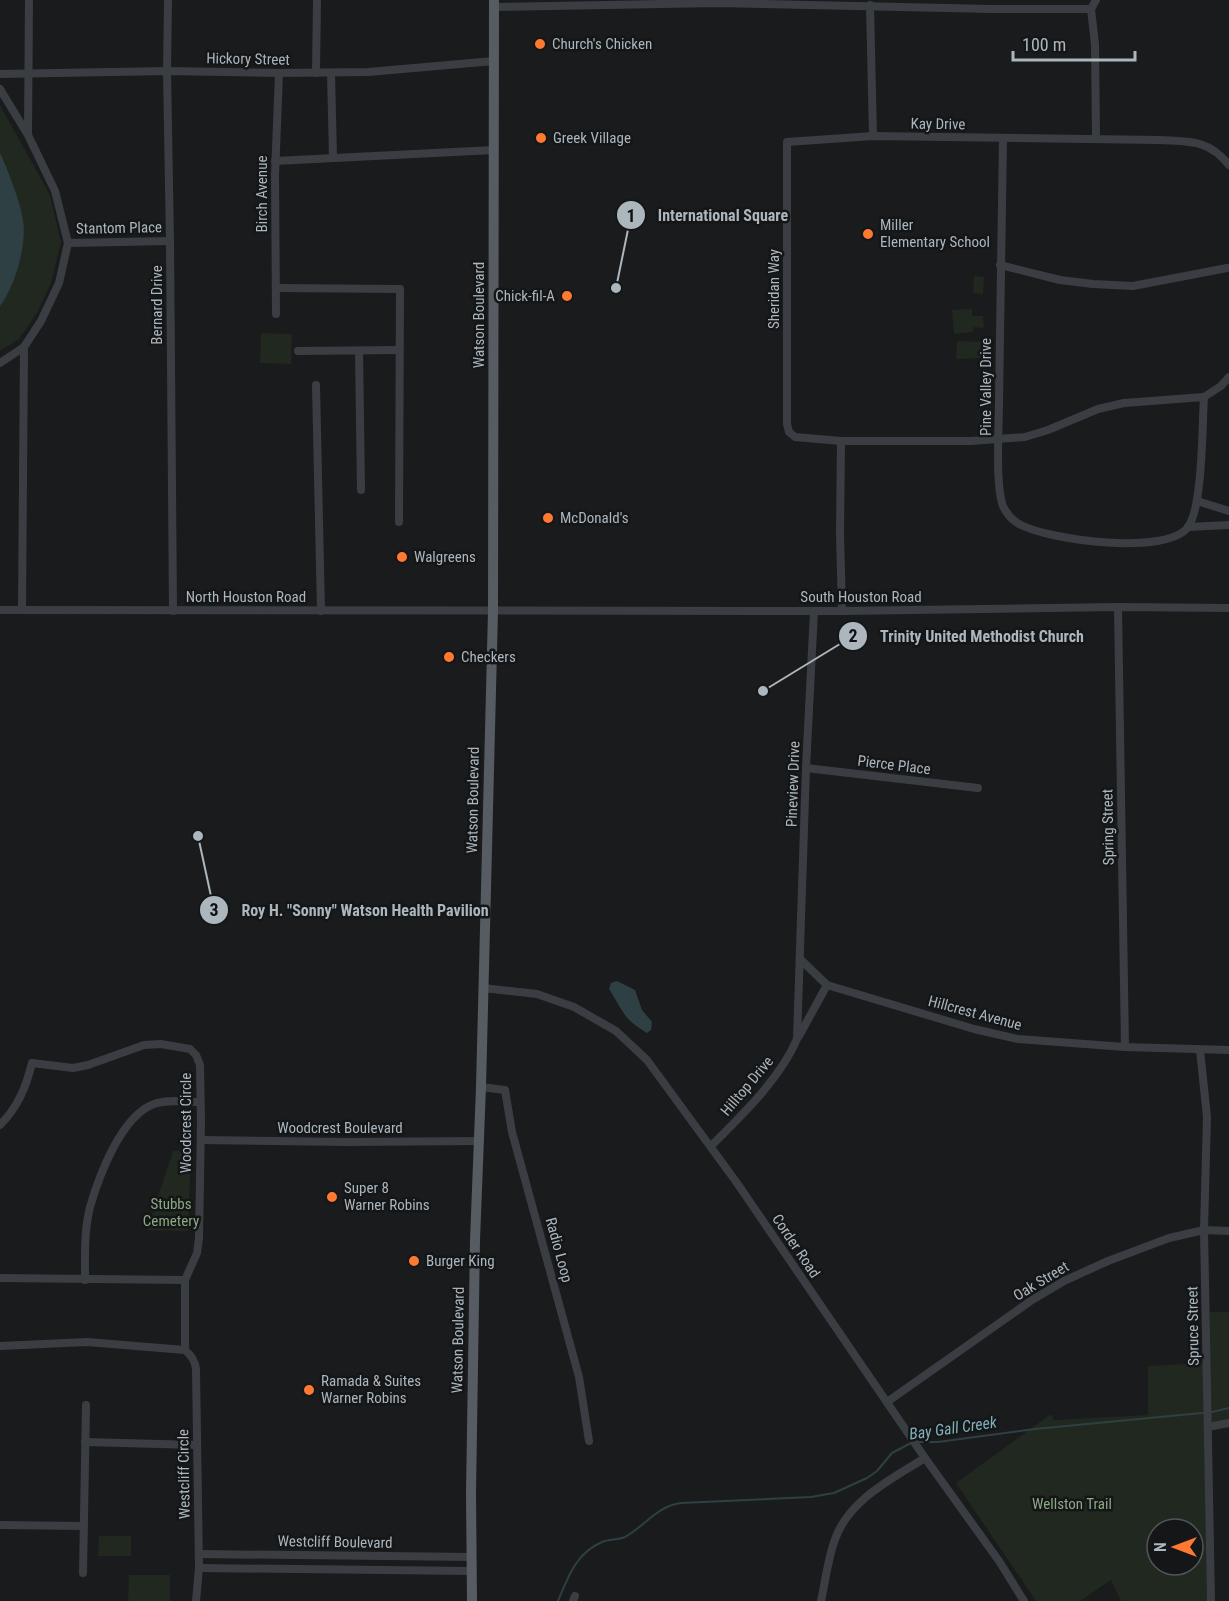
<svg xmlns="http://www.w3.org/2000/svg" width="1229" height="1601" viewBox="0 0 1229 1601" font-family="'Roboto Condensed',sans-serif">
<rect width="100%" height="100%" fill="#1a1b1d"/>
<!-- green -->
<g fill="#21281f" fill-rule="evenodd">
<polygon points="0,105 50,195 61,242 51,283 37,313 19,339 0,351"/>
<polygon points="974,276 984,277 983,294 973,293"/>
<polygon points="972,309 972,316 983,316 984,328 974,327 973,332 954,334 952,310"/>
<polygon points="261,333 292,334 291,364 260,363"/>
<polygon points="957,341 984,342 984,358 956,359"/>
<polygon points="173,1151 191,1151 188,1231 147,1230"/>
<polygon points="1210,1312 1229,1312 1229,1420 1210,1425"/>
<path d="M1203 1363 1207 1601H1121L1111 1580 1080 1601H1036L956 1483 1051 1414 1054 1420 1148 1415V1366ZM1157 1529H1193V1565H1157Z"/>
<polygon points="99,1536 131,1536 131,1556 98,1556"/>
<polygon points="129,1575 170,1575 170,1601 128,1601"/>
</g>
<!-- water -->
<g fill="#2e4043">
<path d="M0 153C8 170 20 202 23 220 27 245 15 286 0 306Z"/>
<path d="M617 981 635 990 642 1010 652 1022 651 1030 647 1033C622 1018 624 1012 609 989L611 983Z"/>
</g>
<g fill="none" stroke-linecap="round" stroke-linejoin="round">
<!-- stream -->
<g stroke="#2e4043" stroke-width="2">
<polyline points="917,1442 938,1442 1035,1429 1212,1412 1229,1408"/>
<path d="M558 1601C568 1577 576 1553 602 1542 609 1539 618 1540 625 1537 645 1526 657 1506 681 1503L811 1497 834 1493 867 1478 877 1471 892 1453 911 1443"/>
</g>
<!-- minor -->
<g stroke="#3a3e42" stroke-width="8">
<polyline points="168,0 167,71 170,241 173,611"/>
<polyline points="1096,0 1091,9 1095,44 1096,138"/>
<polyline points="870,5 873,136"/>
<polyline points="494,7 718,3 992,9 1091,9"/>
<polyline points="316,73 317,0"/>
<polyline points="331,73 333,157"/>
<polyline points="0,74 167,71 279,73 368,72 494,61"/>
<polyline points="0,89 28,135 55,191 68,243 59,283 41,321 24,347 0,363"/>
<polyline points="28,134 29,0"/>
<path d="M1003 138C1001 226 1000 314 999 402 999 427 995 485 1003 506 1007 515 1013 521 1021 525 1050 540 1167 556 1188 527 1203 507 1202 424 1204 397L1221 386 1229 377"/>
<polyline points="275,161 494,150"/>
<polyline points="68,243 170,241"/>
<polyline points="1000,265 1060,280 1093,284 1133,286 1227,268"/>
<polyline points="276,288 400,289 399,522"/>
<polyline points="276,314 275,175 279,73"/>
<polyline points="298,351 399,350"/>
<polyline points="359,351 361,490"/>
<polyline points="316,385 321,611"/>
<path d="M1204 397 1124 403 1098 409 1048 430 1025 437 971 441H841L795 437 789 432 787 424V142L873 136 1159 140C1190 142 1208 139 1229 165"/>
<polyline points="841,441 840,534 842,611"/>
<polyline points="1197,501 1229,511"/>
<polyline points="1188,527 1229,525"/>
<polyline points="1118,607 1125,1047"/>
<polyline points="0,610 842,611 1118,607 1229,608"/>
<polyline points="22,610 24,347"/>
<polyline points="806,768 978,788"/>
<polyline points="800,959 827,985 974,1029 1018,1039 1125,1047 1229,1050"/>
<polyline points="483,988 537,994 574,1007 616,1031 647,1060 737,1183 925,1458 999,1561 1024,1601"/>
<polyline points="799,1036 827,985"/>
<polyline points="1200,1050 1207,1117 1204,1230 1211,1601"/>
<polyline points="481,1087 505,1090 512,1132 579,1377 589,1441"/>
<path d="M0 1125C18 1107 26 1087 32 1063L73 1068 88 1065 144 1045 161 1044 190 1049 196 1055 200 1065 201 1122 199 1238 197 1253 185 1280V1350C191 1355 195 1360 196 1369L199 1568 196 1601"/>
<polyline points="201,1140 347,1142 479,1141"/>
<path d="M711 1146C741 1116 780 1079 797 1039L806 768 814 611"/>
<polyline points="0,1278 185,1280"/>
<path d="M85 1280C85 1256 84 1231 90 1207 99 1176 121 1116 154 1104 167 1099 185 1102 199 1102"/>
<polyline points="0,1346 87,1342 185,1350"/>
<polyline points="887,1402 1032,1300 1064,1281 1108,1261 1169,1238 1204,1230 1229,1231"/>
<polyline points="1208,1427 1229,1423"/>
<polyline points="85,1442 197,1445"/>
<polyline points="0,1525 84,1526"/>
<polyline points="199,1554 472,1557"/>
<polyline points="199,1568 472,1571"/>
<polyline points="83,1573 86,1405"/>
<polyline points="573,1601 575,1596"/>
<path d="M821 1601C825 1582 828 1560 834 1542 847 1501 891 1479 925 1458"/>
</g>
<!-- major -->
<polyline stroke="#565c61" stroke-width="10" points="472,1601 471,1493 475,1240 481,1087 493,611 494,0"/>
</g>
<!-- markers -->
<g fill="#ff7a30" stroke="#151618" stroke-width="2">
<circle cx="540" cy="44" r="6"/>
<circle cx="541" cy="138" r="6"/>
<circle cx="868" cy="234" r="6"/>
<circle cx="567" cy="296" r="6"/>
<circle cx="548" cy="518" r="6"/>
<circle cx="402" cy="557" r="6"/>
<circle cx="449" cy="657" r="6"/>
<circle cx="332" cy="1197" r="6"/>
<circle cx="414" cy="1261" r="6"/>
<circle cx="309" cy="1390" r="6"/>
</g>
<g text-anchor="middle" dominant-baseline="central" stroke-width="5" stroke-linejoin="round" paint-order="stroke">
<!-- poi labels -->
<g font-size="15" fill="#abb6bd" stroke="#151618" text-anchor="start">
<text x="552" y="44">Church's Chicken</text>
<text x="553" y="138">Greek Village</text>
<text x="880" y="225">Miller<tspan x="880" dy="17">Elementary School</tspan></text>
<text x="555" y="296" text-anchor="end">Chick-fil-A</text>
<text x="560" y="518">McDonald's</text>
<text x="414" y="557">Walgreens</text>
<text x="461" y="657">Checkers</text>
<text x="344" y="1188">Super 8<tspan x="344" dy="17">Warner Robins</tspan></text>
<text x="426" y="1261">Burger King</text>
<text x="321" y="1381">Ramada &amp; Suites<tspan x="321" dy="17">Warner Robins</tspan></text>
</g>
<!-- street labels -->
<g font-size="15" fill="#abb6bd" stroke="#151618">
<text transform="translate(248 59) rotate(1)">Hickory Street</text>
<text transform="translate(938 124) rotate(1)">Kay Drive</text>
<text transform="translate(262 194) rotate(-90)">Birch Avenue</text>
<text transform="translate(119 228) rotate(-1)">Stantom Place</text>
<text transform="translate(774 289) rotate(-90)">Sheridan Way</text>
<text transform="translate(157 305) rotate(-90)">Bernard Drive</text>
<text transform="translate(479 315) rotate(-90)">Watson Boulevard</text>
<text transform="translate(986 387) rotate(-90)">Pine Valley Drive</text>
<text x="246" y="597">North Houston Road</text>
<text x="861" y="597">South Houston Road</text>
<text transform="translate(894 765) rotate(7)">Pierce Place</text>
<text transform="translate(793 784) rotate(-88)">Pineview Drive</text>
<text transform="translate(473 800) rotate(-89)">Watson Boulevard</text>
<text transform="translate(1108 827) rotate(-91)">Spring Street</text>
<text transform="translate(975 1013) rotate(15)">Hillcrest Avenue</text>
<text transform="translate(747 1086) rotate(-50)">Hilltop Drive</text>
<text transform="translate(186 1123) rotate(-90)">Woodcrest Circle</text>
<text x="340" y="1128">Woodcrest Boulevard</text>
<text transform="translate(796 1246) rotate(56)">Corder Road</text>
<text transform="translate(559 1250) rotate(75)">Radio Loop</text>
<text transform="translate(1041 1281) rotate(-31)">Oak Street</text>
<text transform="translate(1193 1326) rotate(-91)">Spruce Street</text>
<text transform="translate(458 1340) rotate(-89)">Watson Boulevard</text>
<text transform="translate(184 1474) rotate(-91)">Westcliff Circle</text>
<text transform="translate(335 1542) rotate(1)">Westcliff Boulevard</text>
</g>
<!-- park labels -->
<g font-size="15" fill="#8baa81" stroke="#151618">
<text x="171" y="1204">Stubbs<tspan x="171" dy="17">Cemetery</tspan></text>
<text x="1072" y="1504">Wellston Trail</text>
</g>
<!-- water labels -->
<g font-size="16" font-style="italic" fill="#80b1bb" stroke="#151618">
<text transform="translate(953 1428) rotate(-8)">Bay Gall Creek</text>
</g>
</g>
<!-- callouts -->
<path fill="none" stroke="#abb6bd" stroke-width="2" d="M616 288L631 215M763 691L853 636M198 836L214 910"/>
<g fill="#abb6bd" stroke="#151618" stroke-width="2">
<circle cx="616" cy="288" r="6"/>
<circle cx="763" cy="691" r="6"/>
<circle cx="198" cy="836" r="6"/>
<circle cx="631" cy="215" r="15"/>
<circle cx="853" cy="636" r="15"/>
<circle cx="214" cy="910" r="15"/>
</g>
<g font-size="18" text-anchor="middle" font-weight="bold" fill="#111">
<text x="631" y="222">1</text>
<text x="853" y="642">2</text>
<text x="214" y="916">3</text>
</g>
<g font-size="16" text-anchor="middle" font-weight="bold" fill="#abb6bd" stroke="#151618" stroke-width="5" stroke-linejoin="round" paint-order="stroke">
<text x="723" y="221">International Square</text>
<text x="982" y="642">Trinity United Methodist Church</text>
<text x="365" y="916">Roy H. "Sonny" Watson Health Pavilion</text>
</g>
<!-- north arrow -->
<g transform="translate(1175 1547) rotate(270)"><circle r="28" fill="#151618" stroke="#51565a" stroke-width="1.5"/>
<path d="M0-4.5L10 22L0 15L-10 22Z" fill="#ff7a30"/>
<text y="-9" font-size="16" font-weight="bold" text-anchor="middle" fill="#abb6bd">N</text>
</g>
<!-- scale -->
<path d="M1013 51v9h122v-9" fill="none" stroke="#abb6bd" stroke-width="3"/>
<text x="1022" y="51" font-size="18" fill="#abb6bd" stroke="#151618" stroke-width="4.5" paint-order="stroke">100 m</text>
</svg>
